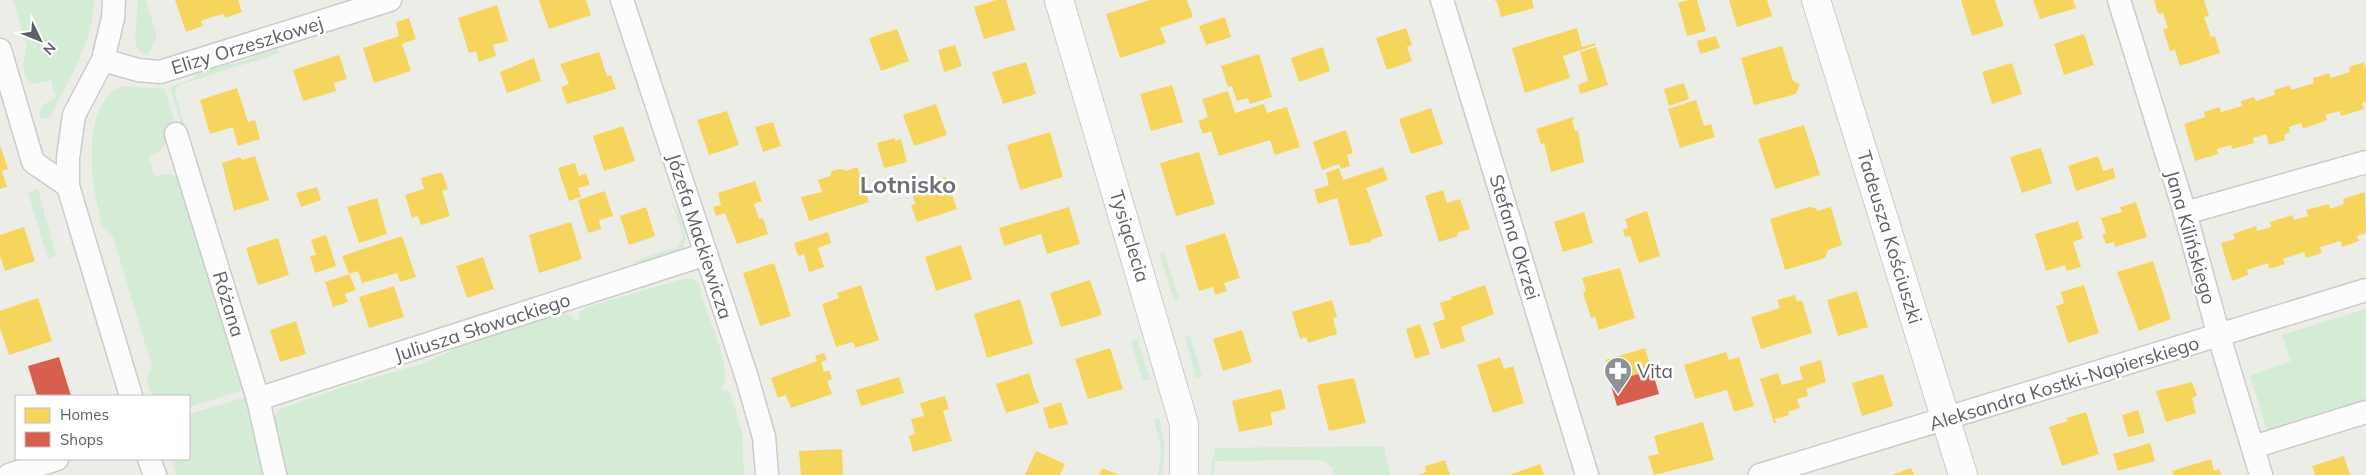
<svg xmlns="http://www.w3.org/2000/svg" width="2366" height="475" viewBox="0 0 2366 475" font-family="Mulish,sans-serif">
<rect width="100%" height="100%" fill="#edede8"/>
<!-- green -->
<g fill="#d4ebd6">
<path d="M13 0H94C94 42 67 81 50 118H40C39 107 46 102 56 97L51 80 34 84 29 82 26 76 23 64 27 46Z"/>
<polygon points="138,0 146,0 157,37 147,55 139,51 135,42"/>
<polygon points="277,49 280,53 179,85 175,94 191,145 188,146 170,87 197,77 195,71 218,64 233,64"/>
<path d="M122 86 165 89 176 126 164 130 167 142 161 151 148 156 155 177C164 174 170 171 178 178L244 390 189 407V396H152L146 379 152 366 113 237C110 234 107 231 104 229 100 223 99 213 98 207 89 175 84 101 122 86Z"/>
<polygon points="38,189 56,256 48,259 28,192"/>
<path d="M671 199C679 214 692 237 681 252L643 264 632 262 677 247 683 237Z"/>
<polygon points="1164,252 1179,299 1174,300 1159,254"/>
<path d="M686 278 694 279 699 284C704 313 729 356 725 384L721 387 723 392 727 390 730 392 742 433 744 475H284L282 454 274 423V417L280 409 349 385 421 364 473 341 563 314 570 315 575 321 579 319V312L587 307Z"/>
<polygon points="2366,309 2366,403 2268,433 2250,376 2291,361 2282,335"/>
<polygon points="1190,335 1202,376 1196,378 1185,337"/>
<polygon points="1137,339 1150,379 1143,381 1131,341"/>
<polygon points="247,397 265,475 176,475 171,459 189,459 189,414"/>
<polygon points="1159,418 1165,444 1163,475 1158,475 1161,448 1154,420"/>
<polygon points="1384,446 1390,475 1332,475 1333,468 1322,460 1215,461 1214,475 1210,475 1215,448"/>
</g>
<!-- homes -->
<g fill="#f6d55c">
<polygon points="175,0 238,0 242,12 225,18 224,14 212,17 201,21 203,26 186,32"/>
<polygon points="539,0 586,0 591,15 549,29"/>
<polygon points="996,0 1006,0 1015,30 984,39 974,7"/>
<polygon points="1150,0 1187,0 1193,17 1160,28 1166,43 1120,58 1106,14"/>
<polygon points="1494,0 1532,0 1534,8 1501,17 1497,2"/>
<polygon points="1689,0 1697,0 1706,31 1687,36 1678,3"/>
<polygon points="1729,0 1767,0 1772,16 1737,27"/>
<polygon points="1961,0 1995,0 2004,26 1972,36"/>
<polygon points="2033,0 2073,0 2076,8 2040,19"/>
<polygon points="2154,0 2204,0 2209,16 2204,17 2211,37 2215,36 2220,53 2180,66 2175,50 2170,51 2163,29 2168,28 2163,13 2158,14"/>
<polygon points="497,5 508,41 493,45 496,56 479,62 476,51 469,53 458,18"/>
<polygon points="1225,17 1231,37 1206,45 1199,26"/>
<polygon points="409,18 416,39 402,44 411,71 374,83 363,48 399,36 396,22"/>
<polygon points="1406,28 1412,45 1407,47 1412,61 1387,70 1376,38"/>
<polygon points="1577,28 1582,47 1595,43 1596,45 1563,56 1570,78 1525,93 1512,48"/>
<polygon points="897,29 909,61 881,71 869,38"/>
<polygon points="2084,34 2094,65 2064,75 2054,44"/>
<polygon points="1716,36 1720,48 1700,54 1697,41"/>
<polygon points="955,45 962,66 944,72 938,50"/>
<polygon points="1782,46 1793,81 1800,84 1796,94 1754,105 1741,58"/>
<polygon points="1323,47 1330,71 1299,82 1291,58"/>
<polygon points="1596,47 1608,85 1580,94 1578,85 1588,81 1580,52"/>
<polygon points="599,52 607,76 611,75 616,89 567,104 561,87 569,84 560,64"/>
<polygon points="1259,54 1272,97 1250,104 1248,98 1237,101 1232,86 1228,87 1221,66"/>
<polygon points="339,55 347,79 334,83 336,91 303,101 293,70"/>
<polygon points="534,58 541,81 507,93 500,72"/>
<polygon points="1026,62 1036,94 1003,104 992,72"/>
<polygon points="2364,62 2366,70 2366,102 2362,103 2364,109 2341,116 2340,111 2325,115 2327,120 2303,129 2301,123 2289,127 2290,132 2284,135 2285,140 2269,145 2266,134 2253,138 2254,143 2232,149 2231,145 2217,149 2218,154 2195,161 2184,124 2205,117 2204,112 2220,107 2221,112 2242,106 2241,101 2254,97 2256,101 2275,95 2274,90 2290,85 2291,90 2314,83 2313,78 2329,73 2331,78 2350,72 2349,67"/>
<polygon points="2012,63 2022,94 1992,104 1982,72"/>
<polygon points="1684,83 1689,99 1669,106 1664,89"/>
<polygon points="1172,85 1183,122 1151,131 1140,94"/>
<polygon points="237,88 248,122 255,120 260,139 238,146 233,127 210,134 200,100"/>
<polygon points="1228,91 1235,113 1264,104 1267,113 1287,107 1300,147 1275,155 1270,140 1219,156 1211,131 1203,134 1198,121 1208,117 1202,99"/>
<polygon points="1696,100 1704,126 1711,124 1715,137 1680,148 1668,109"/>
<polygon points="936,104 947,135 914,146 903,115"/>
<polygon points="1431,108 1443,144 1411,154 1399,119"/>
<polygon points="727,111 739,145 709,155 697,120"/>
<polygon points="1573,117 1574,119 1572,120 1575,131 1578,131 1584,162 1551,172 1544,143 1541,144 1536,129"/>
<polygon points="773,122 781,146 763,152 755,127"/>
<polygon points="1804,125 1820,175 1775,189 1758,139"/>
<polygon points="623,126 635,161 604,171 593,136"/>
<polygon points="1346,130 1353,153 1347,155 1350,166 1341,169 1339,164 1322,170 1313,142"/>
<polygon points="1050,132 1063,177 1020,190 1007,145"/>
<polygon points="895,138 895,141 901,139 907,162 884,168 877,143"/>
<polygon points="0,145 8,169 2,171 7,187 0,189"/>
<polygon points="2041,148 2052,183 2022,193 2010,157"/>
<polygon points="1199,152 1215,204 1176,216 1160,163"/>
<polygon points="255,156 269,200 234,211 222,163 240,157 242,160"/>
<polygon points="2098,156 2103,171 2113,168 2116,178 2076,191 2068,166"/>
<polygon points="575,163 579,176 586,173 590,185 578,188 581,197 569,201 558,168"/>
<polygon points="857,167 869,202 809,221 801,197 822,192 818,180 830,176 832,171 841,169 846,171"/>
<polygon points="1383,167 1388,180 1366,188 1383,236 1372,239 1371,242 1350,246 1337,198 1318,204 1314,190 1329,185 1326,173 1339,168 1343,180"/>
<polygon points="442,172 448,189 442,191 450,216 421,225 418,216 412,218 405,195 424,189 421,178"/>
<polygon points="946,177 957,209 917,222 911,205 915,204 911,188"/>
<polygon points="755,181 762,201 754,204 759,219 763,218 768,234 737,244 725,213 716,216 713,207 721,205 718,193"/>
<polygon points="317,187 321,200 301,207 296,193"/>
<polygon points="1443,190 1447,203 1460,199 1470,229 1457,233 1458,236 1439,242 1425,196"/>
<polygon points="605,191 613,216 599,220 601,229 588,233 578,200"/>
<polygon points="2365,192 2366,233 2357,236 2359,241 2342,247 2341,241 2320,247 2322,253 2306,258 2304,252 2283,259 2285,264 2269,269 2268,263 2247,270 2248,275 2232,281 2221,243 2235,239 2233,234 2256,226 2257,231 2271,227 2270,222 2292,215 2294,220 2308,216 2306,210 2329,204 2330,209 2344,204 2343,199"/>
<polygon points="377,198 387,234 359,243 347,207"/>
<polygon points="2136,202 2147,237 2115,247 2114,242 2106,244 2102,234 2106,233 2101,218 2122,212 2120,207"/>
<polygon points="646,207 655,236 629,245 620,216"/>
<polygon points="1069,207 1080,244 1047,254 1041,234 1004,246 999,228"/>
<polygon points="1809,207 1816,208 1817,211 1831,207 1842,245 1828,250 1825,258 1785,270 1770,219"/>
<polygon points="1647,211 1660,256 1639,263 1630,236 1625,237 1623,230 1628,228 1625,219"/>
<polygon points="1584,212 1593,243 1563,252 1554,222"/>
<polygon points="2078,221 2083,238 2073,242 2081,267 2067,271 2065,265 2046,271 2035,234"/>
<polygon points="571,222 582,259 539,273 529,235"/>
<polygon points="24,227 35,261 5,271 0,256 0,235"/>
<polygon points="828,232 831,243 818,248 824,267 809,272 804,254 798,256 794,243"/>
<polygon points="1225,233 1240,278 1224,283 1227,291 1215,295 1213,287 1199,291 1185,246"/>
<polygon points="326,235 336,266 315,273 310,256 316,255 311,240"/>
<polygon points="402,236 416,277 400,282 397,273 362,283 358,271 349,274 356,290 345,294 348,302 333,307 325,282 349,274 342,256"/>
<polygon points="278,238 289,275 258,285 246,248"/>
<polygon points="961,245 972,279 936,291 925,257"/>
<polygon points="483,257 494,289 467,298 456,266"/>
<polygon points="2153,261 2171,319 2139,331 2117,272"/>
<polygon points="774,263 791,316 760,326 743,273"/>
<polygon points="1620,268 1635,318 1599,330 1595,317 1591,318 1583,292 1586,291 1582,278"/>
<polygon points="1090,280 1102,315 1061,327 1050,293"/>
<polygon points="861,285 879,340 855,348 853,342 836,347 822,304 839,298 837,293"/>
<polygon points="1485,285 1494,314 1461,327 1465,341 1441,349 1433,323 1445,319 1440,303 1452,299 1451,297"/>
<polygon points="2084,285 2099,333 2068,343 2056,306 2064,303 2061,292"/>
<polygon points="394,286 404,317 369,328 359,297"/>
<polygon points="1857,291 1868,327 1838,336 1827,300"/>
<polygon points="1795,295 1797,302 1802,300 1812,333 1761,349 1751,317 1780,308 1777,300"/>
<polygon points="38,298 52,341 9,355 0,328 0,311"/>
<polygon points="1020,299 1033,344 987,358 974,314"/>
<polygon points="1332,300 1337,317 1333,318 1337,334 1308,343 1306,337 1300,339 1292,312"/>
<polygon points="296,321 306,354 280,362 270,330"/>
<polygon points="1420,324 1430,354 1415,359 1406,329"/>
<polygon points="1242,330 1252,362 1223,371 1213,339"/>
<polygon points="1110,348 1123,389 1088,399 1075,359"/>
<polygon points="1645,348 1652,370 1608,383 1605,371 1608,370 1605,360"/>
<polygon points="1726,352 1729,360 1739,357 1754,406 1734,412 1727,390 1695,399 1684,365"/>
<polygon points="824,353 827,360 821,362 824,372 829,370 832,379 827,381 832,394 791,408 786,395 778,398 771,378 817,361 815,356"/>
<polygon points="1500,357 1504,369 1513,366 1524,403 1493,413 1477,365"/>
<polygon points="1821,360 1826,382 1806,389 1808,396 1797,399 1800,408 1788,412 1789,415 1775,419 1776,423 1774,423 1760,379 1778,373 1782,385 1803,379 1799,367"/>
<polygon points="1029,373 1039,403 1006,413 996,384"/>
<polygon points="1883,374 1893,406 1862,416 1852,383"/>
<polygon points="899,377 904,393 861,406 856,390"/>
<polygon points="1354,378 1366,423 1329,431 1317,385"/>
<polygon points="2192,382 2197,396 2192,398 2196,413 2166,422 2156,391"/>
<polygon points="1281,389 1286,409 1270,413 1273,425 1239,432 1232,401"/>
<polygon points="945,396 949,409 943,411 952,441 913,452 909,436 915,434 911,419 924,416 920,403"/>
<polygon points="1061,402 1068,424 1049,429 1043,408"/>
<polygon points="2138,410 2145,433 2128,437 2122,415"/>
<polygon points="2086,412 2099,454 2062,466 2049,427 2068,421 2067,418"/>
<polygon points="1703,422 1714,460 1654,475 1648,456 1659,454 1654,436"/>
<polygon points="2150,443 2155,461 2118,471 2113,454"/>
<polygon points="842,449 843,475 801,475 799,451"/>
<polygon points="1036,451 1065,464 1060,475 1025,475"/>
<polygon points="2344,456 2350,475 2315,475 2312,466"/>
<polygon points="2211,459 2214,471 2219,469 2221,475 2173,475 2172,471"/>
<polygon points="1445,460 1450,475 1419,475 1426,472 1425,466"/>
<polygon points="1540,464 1544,475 1509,475"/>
<polygon points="1102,468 1119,475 1099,475"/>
<polygon points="1911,468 1914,475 1892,475"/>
</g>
<!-- shops -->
<g fill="#d6604d">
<polygon points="59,357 71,396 37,396 28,366"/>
<polygon points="1652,370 1659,394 1617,406 1610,382"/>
</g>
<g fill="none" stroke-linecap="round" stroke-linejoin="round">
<defs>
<g id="minor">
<polyline points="114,0 113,18 103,60 74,115 68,158 68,186 131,396"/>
<polyline points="622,0 747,378 764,437 767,475"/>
<polyline points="1442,0 1587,475"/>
<polyline points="2119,0 2185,213 2219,336 2261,475"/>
<polyline points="0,50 33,162 68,186"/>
<polyline points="103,60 138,70 160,72 390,0"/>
<polyline points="176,134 258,399 275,475"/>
<polyline points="2185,213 2366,162"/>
<polyline points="258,399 706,254"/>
<polyline points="2253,447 2366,412"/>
<polyline points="149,459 155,475"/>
<polyline points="9,475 57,459"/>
<polyline points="1760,475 2366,290"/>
</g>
<g id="tertiary">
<polyline points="1059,0 1184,424 1184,475"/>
<polyline points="1816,0 1963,475"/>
</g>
</defs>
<!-- minor casing -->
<use href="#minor" stroke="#cacbca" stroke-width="25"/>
<!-- tertiary casing -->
<use href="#tertiary" stroke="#cacbca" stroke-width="30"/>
<!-- minor -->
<use href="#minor" stroke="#fcfcfc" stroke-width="22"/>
<!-- tertiary -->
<use href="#tertiary" stroke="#fcfcfc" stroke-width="28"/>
</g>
<!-- icons -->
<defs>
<symbol id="pharmacy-pin" viewBox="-11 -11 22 30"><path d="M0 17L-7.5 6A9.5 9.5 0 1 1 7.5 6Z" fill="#8f9194" stroke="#fff"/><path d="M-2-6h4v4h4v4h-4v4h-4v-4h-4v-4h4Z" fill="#fff"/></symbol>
</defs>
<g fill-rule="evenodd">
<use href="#pharmacy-pin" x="1602" y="355" width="32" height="43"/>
</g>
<g text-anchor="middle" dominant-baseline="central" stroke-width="5" stroke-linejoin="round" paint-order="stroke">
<!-- street labels -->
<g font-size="19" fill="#5d5f66" stroke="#fff">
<text transform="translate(247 45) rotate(-17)">Elizy Orzeszkowej</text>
<text transform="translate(700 236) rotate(72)">Józefa Mackiewicza</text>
<text transform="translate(1130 236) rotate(73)">Tysiąclecia</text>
<text transform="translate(1515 237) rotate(73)">Stefana Okrzei</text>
<text transform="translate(1890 237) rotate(73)">Tadeusza Kościuszki</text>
<text transform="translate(2191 237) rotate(74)">Jana Kilińskiego</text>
<text transform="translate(229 304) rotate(73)">Różana</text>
<text transform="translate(482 327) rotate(-18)">Juliusza Słowackiego</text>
<text transform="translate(2064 383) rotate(-17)">Aleksandra Kostki-Napierskiego</text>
</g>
<!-- poi labels -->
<g font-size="19" fill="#5d5f66" stroke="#fff" text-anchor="start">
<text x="1637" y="371">Vita</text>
</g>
<!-- district labels -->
<g font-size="24" font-weight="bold" fill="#6e7178" stroke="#fff">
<text x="908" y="184">Lotnisko</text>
</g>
</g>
<!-- legend -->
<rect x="15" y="395" width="175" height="65" fill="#ffffff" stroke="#bebfc2"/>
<rect x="25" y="408" width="25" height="15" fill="#f6d55c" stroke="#bebfc2"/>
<text x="60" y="420" font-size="15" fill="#5d5f66">Homes</text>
<rect x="25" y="432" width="25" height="15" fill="#d6604d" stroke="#bebfc2"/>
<text x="60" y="445" font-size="15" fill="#5d5f66">Shops</text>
<!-- north arrow -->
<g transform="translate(40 40) rotate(133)" stroke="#ffffff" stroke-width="4" paint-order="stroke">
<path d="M0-4L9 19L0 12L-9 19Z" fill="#5d5f66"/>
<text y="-8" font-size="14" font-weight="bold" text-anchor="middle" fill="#5d5f66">N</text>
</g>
</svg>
